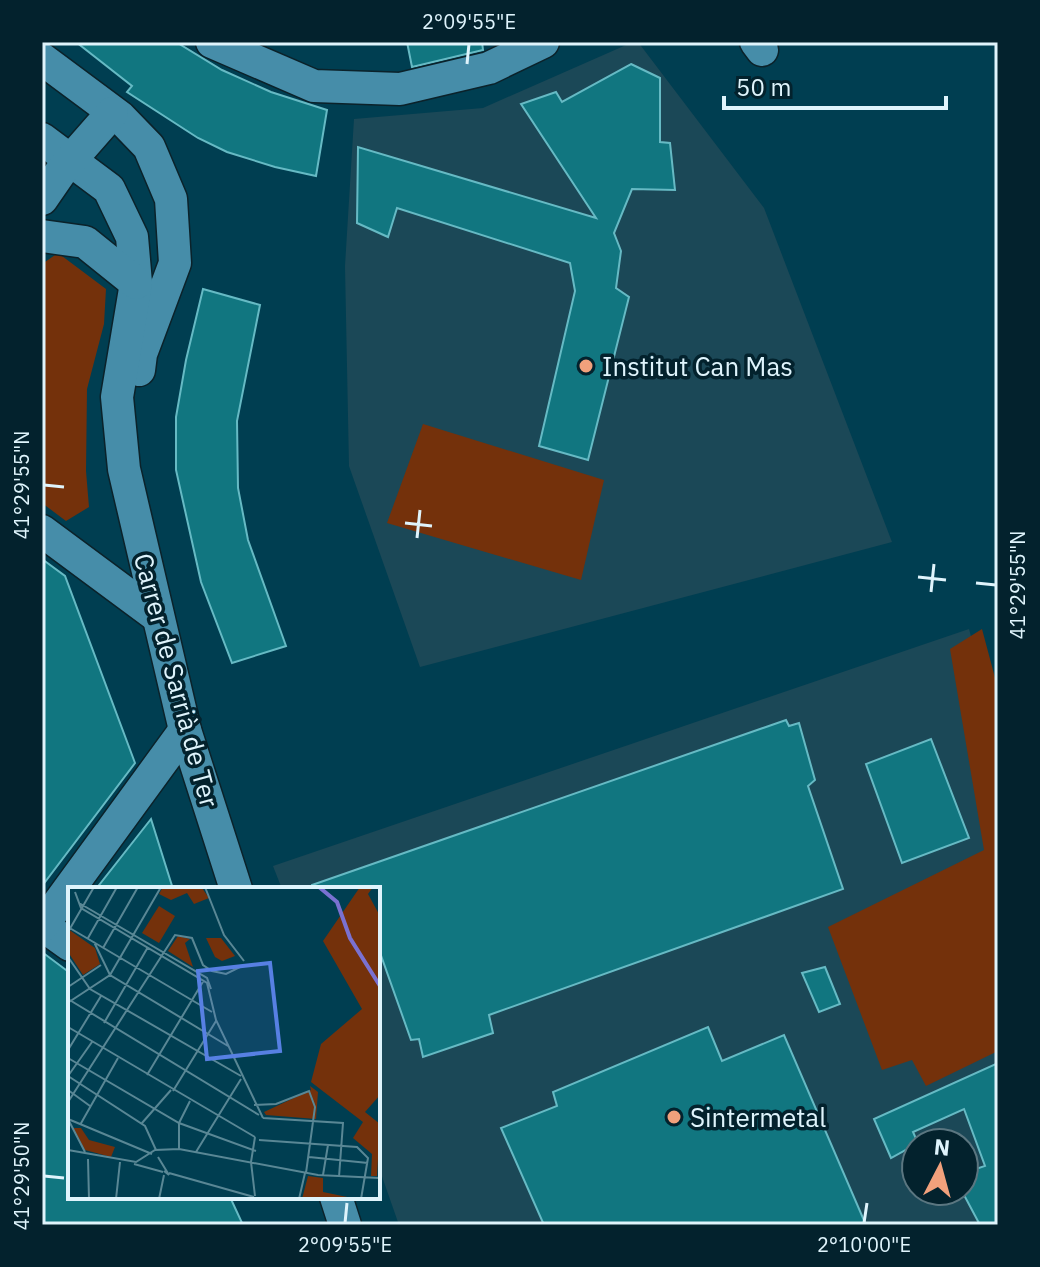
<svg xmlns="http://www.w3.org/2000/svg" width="1040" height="1267" viewBox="0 0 1040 1267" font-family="'IBM Plex Sans',sans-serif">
<rect width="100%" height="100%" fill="#003e51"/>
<!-- built -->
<g fill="#1b4857" fill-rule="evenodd">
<polygon points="633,42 638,42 764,208 892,542 420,667 349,466 345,266 354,119 483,108"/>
<path d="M969 629 998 739V1225H399L378 1165V889H282L273 866ZM916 1143H964V1191H916Z"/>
</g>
<!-- green -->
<g fill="#74310b">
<polygon points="58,253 106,289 104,324 87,389 86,471 89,507 66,521 42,503 42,264"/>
<polygon points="423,424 604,480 581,580 387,523"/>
<polygon points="982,629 998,689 998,1051 926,1086 912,1060 882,1070 828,927 984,850 950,649"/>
</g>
<!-- building -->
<g fill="#117680" stroke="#66bac4" stroke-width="2">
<polygon points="76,42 176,42 222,70 271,92 327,110 316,176 275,167 227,152 198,138 127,92 132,86"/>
<polygon points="407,42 482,42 483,50 412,67"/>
<polygon points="631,64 660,78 660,142 670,143 675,190 632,189 614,233 621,251 616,288 629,297 588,460 539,446 575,291 570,263 397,208 388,237 357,223 358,147 596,218 521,104 556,92 562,102"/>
<polygon points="203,289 260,305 237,421 238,488 248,540 286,646 232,663 201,582 176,470 176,417 186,360"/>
<polygon points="42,559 65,576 135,763 42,886"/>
<polygon points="786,720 789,726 799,723 815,780 808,786 843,889 489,1015 493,1033 423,1057 419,1039 411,1040 378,947 378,889 312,889 312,885"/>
<polygon points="931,739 969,838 902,863 866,764"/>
<polygon points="151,819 173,889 96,889"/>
<polygon points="42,952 70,973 70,1197 230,1197 243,1225 42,1225"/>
<polygon points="825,967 840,1004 819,1012 802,973"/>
<polygon points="708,1027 722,1061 784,1035 866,1225 544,1225 501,1128 557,1106 553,1092"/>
<polygon points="998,1063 998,1225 980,1225 964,1195 964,1173 985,1166 964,1109 913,1132 918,1143 891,1158 874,1119"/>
</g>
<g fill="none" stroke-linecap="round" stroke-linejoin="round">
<defs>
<g id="minor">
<polyline points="212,42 314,86 400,89 489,68 543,42"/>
<polyline points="756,42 762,50"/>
<polyline points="42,59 120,117 149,147 171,199 175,263 141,354 139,370"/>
<polyline points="42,139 109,189 132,237 136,283 117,397 124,469 185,730 236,889"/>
<polyline points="42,199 62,170 112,113"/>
<polyline points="42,236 85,242 136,283"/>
<polyline points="42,531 158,617"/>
<polyline points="42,925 70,945"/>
<polyline points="42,926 185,730"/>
<polyline points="336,1197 345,1225"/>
</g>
</defs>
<!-- minor casing -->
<use href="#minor" stroke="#0b222a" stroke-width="35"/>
<!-- minor -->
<use href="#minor" stroke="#468da9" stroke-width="32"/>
</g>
<!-- ticks -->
<path fill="none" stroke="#dff4fc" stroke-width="3" d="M467 64 469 44M44 485 64 487M405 523 432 526M417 538 420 510M918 577 946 580M976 583 996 585M931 592 934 564M44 1176 64 1178M345 1223 347 1203M864 1223 867 1203"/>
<!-- markers -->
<g fill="#f1a17c" stroke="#03222d" stroke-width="3">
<circle cx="586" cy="366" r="8"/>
<circle cx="674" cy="1117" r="8"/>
</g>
<g text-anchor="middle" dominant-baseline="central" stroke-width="7" stroke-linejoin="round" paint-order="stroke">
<!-- poi labels -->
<g font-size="26" fill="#dff4fc" stroke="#03222d" text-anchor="start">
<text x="602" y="366">Institut Can Mas</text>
<text x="690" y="1117">Sintermetal</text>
</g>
<!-- street labels -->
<g font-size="26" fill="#dff4fc" stroke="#03222d">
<text transform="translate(177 680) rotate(75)">Carrer de Sarrià de Ter</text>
</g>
</g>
<!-- overview -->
<g transform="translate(68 887)">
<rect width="312" height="312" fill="#003e51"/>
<path d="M95 0 134 1 141 11 126 17 119 6 103 13 91 7ZM292 0H305L300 7 312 29V208L297 225 312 237 309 289H303L304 267 285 251 295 235 243 195 253 157 294 122 255 54ZM91 19 107 29 91 56 74 46ZM0 42 27 61 32 77 15 88 0 65ZM110 49 122 52 117 56 125 80 100 64ZM138 51H153L167 69 154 74 147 70ZM242 199 250 205 248 232 198 228 196 225 243 203ZM5 241H13L21 253 47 260 43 270 17 263ZM240 289 255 291V305L289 312H234Z" fill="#74310b"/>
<path fill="none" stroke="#7a71d1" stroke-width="4" d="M251 0 269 15 282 51 312 99"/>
<path fill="none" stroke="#598795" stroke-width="2" d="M137 0 156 48 176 74M7 5 13 21 139 96 148 133 195 231M11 16 139 91 143 102M0 40 144 125M0 45 26 0M20 51 49 0M26 55 42 88 160 159M35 61 70 0M0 70 22 102 173 189M0 100 33 78M0 112 191 228M1 115 42 88 93 0M36 136 80 60M0 140 187 250M0 163 33 109M0 171 111 236 188 264M79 188 136 93M0 189 77 239 88 263M0 189 24 155M0 203 22 219M105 204 148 134M0 215 107 48 124 51 135 78 144 84 158 87 176 78M186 218 208 217 241 204 247 220 238 286M195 231 275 236 271 290M0 232 84 267M1 234 17 265M74 236 103 203M12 238 50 171M191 253 289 260 300 271 293 312M111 262V236L122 214M0 263 68 275 87 263 111 262 250 288 311 291M128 265 173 192M90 270 101 288 96 284M241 270 300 276M20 272 21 312M66 277 95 285M101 286 186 310M255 288 260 258M187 309 183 275 187 250M48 312 52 275M91 312 96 288M231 312 237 286"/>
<path fill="#5780e3" fill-opacity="0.15" stroke="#5780e3" stroke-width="4" d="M202 76 212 164 139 172 130 84Z"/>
<rect width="312" height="312" fill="none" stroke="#dff4fc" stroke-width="4"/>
</g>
<!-- border -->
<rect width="1040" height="1267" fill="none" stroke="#03222d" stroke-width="88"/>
<!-- north arrow -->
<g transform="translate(940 1167) rotate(6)"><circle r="38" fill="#03222d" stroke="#5b7680" stroke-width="2"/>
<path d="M0-6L14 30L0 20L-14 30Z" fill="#f1a17c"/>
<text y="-12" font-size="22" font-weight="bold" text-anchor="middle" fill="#dff4fc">N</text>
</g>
<!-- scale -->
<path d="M724 96v12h222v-12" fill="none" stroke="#dff4fc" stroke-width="4"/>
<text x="736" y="96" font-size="24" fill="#dff4fc" stroke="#03222d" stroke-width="6" paint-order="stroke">50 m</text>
<rect x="44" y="44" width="952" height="1179" fill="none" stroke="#dff4fc" stroke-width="3"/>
<g font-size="20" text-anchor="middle" fill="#dff4fc">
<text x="469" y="29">2°09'55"E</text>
<text transform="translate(22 485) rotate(-90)" y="7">41°29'55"N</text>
<text transform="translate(1018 585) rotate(-90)" y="7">41°29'55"N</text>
<text transform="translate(22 1176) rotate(-90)" y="7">41°29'50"N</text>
<text x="345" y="1252">2°09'55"E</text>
<text x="864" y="1252">2°10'00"E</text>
</g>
</svg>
